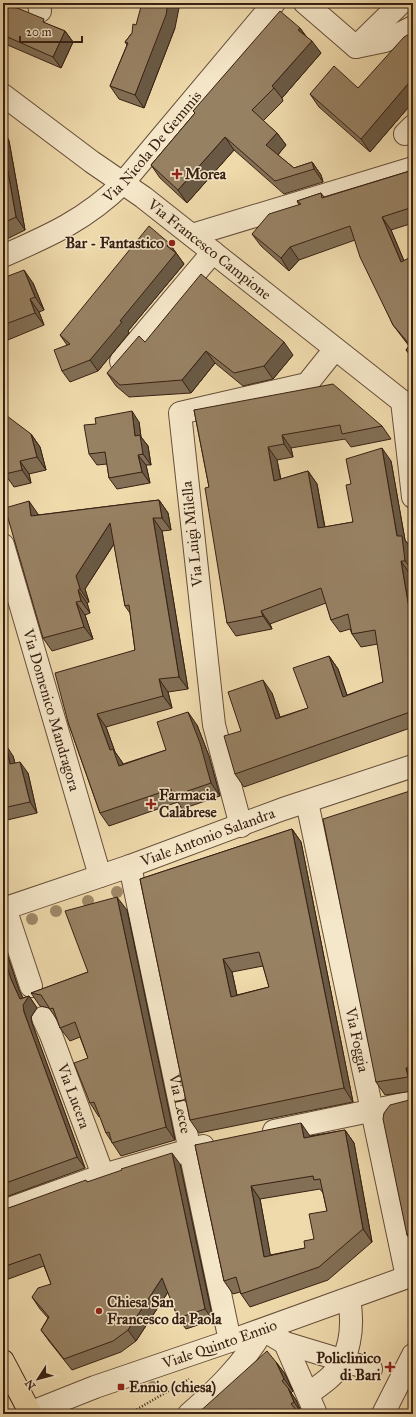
<svg xmlns="http://www.w3.org/2000/svg" width="416" height="1417" viewBox="0 0 416 1417" font-family="'IM FELL Great Primer',serif">
<rect width="100%" height="100%" fill="#efdaac"/>
<filter id="stains"><feTurbulence type="fractalNoise" baseFrequency=".005" numOctaves="4"/><feColorMatrix values="0 0 0 0 .2 0 0 0 0 .09 0 0 0 0 .02 0 0 0 .5 -.17"/></filter>
<radialGradient id="worn" r=".72"><stop offset=".6" stop-color="#630" stop-opacity="0"/><stop offset="1" stop-color="#630" stop-opacity=".3"/></radialGradient>
<g fill="none" stroke-linecap="round" stroke-linejoin="round">
<defs>
<g id="minor">
<polyline points="39,3 40,11"/>
<polyline points="305,3 356,47 385,41 413,27"/>
<polyline points="356,47 401,3"/>
<path id="s1" d="M3 95 92 162 143 197 413 410"/>
<polyline points="405,134 413,126"/>
<polyline points="192,235 413,168"/>
<path id="s2" d="M3 256C49 236 87 219 123 183L274 3"/>
<polyline points="121,361 213,252"/>
<polyline points="402,401 413,497"/>
<path id="s3" d="M3 545 100 876"/>
<path id="s4" d="M307 802 407 1277"/>
<polyline points="241,826 214,725 180,413 307,384 335,349"/>
<path id="s5" d="M130 866 230 1341"/>
<polyline points="5,908 31,986"/>
<path id="s6" d="M3 909 130 866 283 809 413 766"/>
<path id="s7" d="M43 1018 51 1035 103 1175"/>
<polyline points="274,1131 413,1102"/>
<polyline points="3,1211 103,1175 203,1146"/>
<polyline points="285,1343 316,1414"/>
<path d="M308 1394C315 1389 322 1384 328 1379 351 1360 354 1326 349 1299"/>
<path id="s8" d="M27 1414 95 1387 230 1341 413 1275"/>
<path d="M189 1414C218 1389 244 1363 263 1330L285 1343 371 1369"/>
<polyline points="383,1414 413,1355"/>
</g>
<polyline id="major" points="3,1361 31,1414"/>
</defs>
<!-- minor casing -->
<use href="#minor" stroke="#664e39" stroke-width="24"/>
<!-- major casing -->
<use href="#major" stroke="#382013" stroke-width="24"/>
<!-- path -->
<polyline stroke="#382013" stroke-width="2.5" stroke-dasharray="1 2" stroke-linecap="butt" points="129,1414 189,1379"/>
<!-- minor -->
<use href="#minor" stroke="#f5e7c9" stroke-width="22"/>
<!-- major -->
<use href="#major" stroke="#efdaac" stroke-width="22"/>
</g>
<!-- trees -->
<g fill="#9f8969">
<circle cx="117" cy="892" r="6"/>
<circle cx="88" cy="901" r="6"/>
<circle cx="56" cy="911" r="6"/>
<circle cx="32" cy="919" r="6"/>
<circle cx="153" cy="1387" r="6"/>
</g>
<!-- wall -->
<g fill="#826f55" stroke="#382013" fill-rule="evenodd">
<polygon points="3,3 47,24 65,31 73,42 61,68 3,43"/>
<polygon points="175,28 144,108 119,99 110,86 127,45 125,42 132,33"/>
<polygon points="300,28 306,36 321,53 282,98 283,101 263,121 277,133 286,145 278,155 294,168 312,162 321,175 323,182 284,194 234,150 187,203 160,178 151,165 195,113 193,111"/>
<polygon points="413,32 413,102 370,152 319,107 310,94 358,88"/>
<polygon points="3,128 9,141 25,230 3,241"/>
<polygon points="413,170 413,223 391,230 404,261 413,256 413,359 406,350 409,346 393,325 355,240 299,260 289,271 261,246 252,234 299,205 297,201 321,193 324,197"/>
<polygon points="169,243 184,264 128,331 129,333 98,371 70,382 62,371 67,345 60,335"/>
<polygon points="3,278 33,283 44,310 39,312 44,325 3,342"/>
<polygon points="145,342 293,355 273,379 243,386 215,363 191,393 129,397 116,386 107,373"/>
<polygon points="194,410 382,426 391,439 351,447 345,439 291,448 293,457 277,460 281,479 308,471 317,484 325,527 353,522 351,484 391,461 405,540 411,548 413,564 413,574 410,574 413,590 413,727 244,787 235,774 241,731 272,693 280,717 308,708 329,656 338,669 347,695 383,682 378,644 361,647 352,634 350,629 340,632 331,620 326,603 270,624 272,629 236,636 227,623 209,487"/>
<polygon points="139,422 141,437 148,446 151,465 146,465 150,483 117,489 109,478 107,464 97,465 89,454"/>
<polygon points="31,434 40,447 46,470 29,474 31,483 14,487 5,474"/>
<polygon points="159,500 168,513 171,530 162,531 188,689 168,692 172,708 106,727 115,752 122,762 123,764 166,750 197,725 209,756 220,796 182,809 178,802 109,826 100,813 68,722 135,650 130,613 125,606 114,544 85,589 89,602 87,603 90,613 85,615 93,639 52,651 43,638 38,514 38,515"/>
<polygon points="3,746 13,756 15,763 28,773 37,813 3,821"/>
<polygon points="413,790 413,1091 385,1095 376,1082"/>
<path d="M292 829 301 842 353 1102 199 1133 190 1120 140 879ZM263 966 269 987 237 995 232 972Z"/>
<polygon points="127,910 175,1140 121,1156 106,1133 100,1116 99,1117 90,1103 88,1058 80,1037 70,1041 60,1028 58,1021 49,1008 40,1006 31,993 88,972"/>
<polygon points="3,942 19,990 23,998 29,996 37,1008 31,1017 32,1023 85,1168 3,1198"/>
<polygon points="413,1099 413,1244 407,1235"/>
<path d="M345 1130 354 1143 372 1242 328 1280 250 1307 241 1294 240 1292 233 1294 224 1281 195 1145 310 1136ZM320 1189 323 1193 327 1211 314 1239 305 1248 270 1255 260 1199Z"/>
<polygon points="180,1164 213,1320 186,1329 178,1318 168,1292 136,1341 121,1352 72,1370 49,1341 41,1330 48,1318 40,1309 32,1297 51,1284 44,1266 3,1281 3,1210 87,1182"/>
<polygon points="276,1362 285,1374 293,1391 291,1393 296,1400 302,1414 197,1414"/>
</g>
<!-- shaded-wall -->
<g fill="#6a5a45" stroke="#382013">
<polygon points="168,3 180,3 175,28 144,108 135,95"/>
<polygon points="362,3 369,3 365,7"/>
<polygon points="300,28 309,41 298,30"/>
<polygon points="65,31 73,42 61,68 53,57"/>
<polygon points="312,41 321,53 282,98 274,88 272,86"/>
<polygon points="413,78 413,102 370,152 361,139"/>
<polygon points="3,128 9,141 25,230 16,217 3,144"/>
<polygon points="277,133 286,145 275,158 266,145"/>
<polygon points="225,137 234,150 187,203 178,190"/>
<polygon points="312,162 321,175 323,182 314,169"/>
<polygon points="382,217 391,230 410,275 401,262"/>
<polygon points="169,243 184,264 128,331 129,333 98,371 90,360 120,321"/>
<polygon points="290,247 299,260 289,271 281,258"/>
<polygon points="24,270 33,283 44,310 35,297"/>
<polygon points="30,299 39,312 44,325 35,313"/>
<polygon points="284,342 293,355 273,379 264,366"/>
<polygon points="206,351 215,363 191,393 182,380"/>
<polygon points="132,411 139,422 141,437 148,446 151,465 143,454 135,436"/>
<polygon points="31,434 40,447 46,470 37,457"/>
<polygon points="282,435 291,448 293,457 284,444"/>
<polygon points="268,447 277,460 283,494 274,481"/>
<polygon points="382,448 391,461 405,540 411,548 413,564 413,571 405,561 397,536"/>
<polygon points="138,455 146,465 150,483 142,472"/>
<polygon points="20,461 29,474 31,483 22,470"/>
<polygon points="308,471 317,484 327,541 318,528"/>
<polygon points="159,500 168,513 171,530 162,518"/>
<polygon points="29,501 38,514 40,528 31,516"/>
<polygon points="153,518 162,531 188,689 179,677"/>
<polygon points="110,523 119,536 85,589 89,602 80,589 76,576"/>
<polygon points="401,561 410,574 413,590 413,632"/>
<polygon points="78,590 87,603 90,613 81,601"/>
<polygon points="76,602 85,615 93,639 84,627"/>
<polygon points="261,611 270,624 272,629 263,616"/>
<polygon points="329,656 338,669 352,710 343,697"/>
<polygon points="159,679 168,692 172,708 163,696"/>
<polygon points="263,680 272,693 285,732 276,719"/>
<polygon points="188,712 197,725 209,756 220,796 211,783"/>
<polygon points="97,714 106,727 115,752 122,762 128,778 119,766 110,750"/>
<polygon points="6,745 13,756 18,775 10,764"/>
<polygon points="20,762 28,773 37,813 30,802"/>
<polygon points="292,829 301,842 353,1102 344,1088"/>
<polygon points="117,897 127,910 175,1140 166,1127"/>
<polygon points="3,942 19,990 25,1002 29,996 37,1008 31,1017 32,1023 85,1168 77,1157 24,1012 20,999 11,979 3,954"/>
<polygon points="223,959 232,972 240,1010 231,997"/>
<polygon points="406,1068 413,1078 413,1085 408,1077"/>
<polygon points="301,1123 310,1136 313,1150 304,1138"/>
<polygon points="345,1130 354,1143 372,1242 363,1229"/>
<polygon points="172,1153 180,1164 213,1320 205,1309"/>
<polygon points="251,1186 260,1199 273,1269 264,1257"/>
<polygon points="162,1278 170,1289 136,1341 128,1330"/>
<polygon points="276,1362 285,1374 293,1391 284,1379"/>
<polygon points="288,1388 296,1400 302,1414 294,1402"/>
</g>
<!-- building -->
<g fill="#978163" stroke="#382013" fill-rule="evenodd">
<polygon points="3,3 5,3 44,19 43,22 65,31 53,57 3,35"/>
<polygon points="142,3 168,3 166,15 135,95 110,86 128,43 125,42 132,33 133,24 136,25"/>
<polygon points="280,11 300,28 298,30 312,41 272,86 274,88 252,110 277,133 266,145 294,168 312,162 314,169 275,181 225,137 178,190 151,165 195,113 193,111"/>
<polygon points="413,32 413,78 361,139 310,94 334,66 358,88 404,37"/>
<polygon points="3,144 16,217 3,223"/>
<polygon points="413,170 413,207 382,217 401,262 413,256 413,356 406,350 410,345 393,325 360,257 350,226 290,247 281,258 252,234 269,214 301,204 297,201 321,193 322,198"/>
<polygon points="149,226 169,243 167,246 176,253 120,321 122,322 90,360 62,371 54,350 70,344 60,335"/>
<polygon points="24,270 35,297 30,299 35,313 3,325 3,278"/>
<polygon points="201,274 284,342 264,366 234,373 206,351 182,380 120,385 107,373 139,336 145,342"/>
<polygon points="333,384 382,426 342,434 340,425 282,435 284,444 268,447 274,481 308,471 318,528 353,522 346,485 351,484 346,459 382,448 397,536 402,536 405,561 401,561 413,632 413,711 235,774 224,736 241,731 228,692 263,680 276,719 308,708 293,668 329,656 343,697 383,682 375,630 352,634 348,614 331,620 321,588 261,611 263,616 227,623 205,488 209,487 194,410"/>
<polygon points="132,411 135,436 140,435 143,454 138,455 142,472 109,478 105,452 89,454 84,425 96,424 95,418"/>
<polygon points="3,413 31,434 37,457 20,461 22,470 5,474 3,465"/>
<polygon points="159,500 162,518 153,518 179,677 159,679 163,696 97,714 110,750 113,749 119,766 166,750 157,722 188,712 200,743 211,783 173,796 171,789 100,813 68,722 55,673 135,650 129,605 125,606 110,523 76,576 80,589 78,590 81,601 76,602 84,627 43,638 5,508 29,501 31,516"/>
<polygon points="6,745 10,764 20,762 30,802 3,808 3,746"/>
<polygon points="413,790 413,1066 406,1068 408,1077 376,1082 323,819"/>
<path d="M292 829 344 1088 190 1120 140 879ZM259 952 269 987 231 997 223 959Z"/>
<polygon points="117,897 166,1127 112,1143 109,1132 106,1133 94,1102 90,1103 74,1063 88,1058 75,1022 60,1028 53,1008 50,1009 41,995 31,993 88,972 65,911"/>
<polygon points="3,954 11,979 20,999 29,996 23,1005 24,1012 77,1157 3,1184"/>
<polygon points="413,1099 413,1233 407,1235 383,1119 384,1113 390,1105"/>
<path d="M301 1123 304 1138 345 1130 363 1229 319 1267 241 1294 236 1277 224 1281 195 1145ZM313 1176 314 1180 320 1179 327 1211 309 1214 314 1239 304 1241 305 1248 264 1257 251 1186Z"/>
<polygon points="172,1153 205,1309 178,1318 162,1278 128,1330 113,1341 64,1359 41,1330 49,1317 32,1297 38,1288 51,1284 40,1254 3,1267 3,1210 86,1180 87,1182 122,1170 121,1169"/>
<polygon points="267,1351 276,1362 284,1379 282,1381 288,1388 294,1402 291,1404 300,1414 197,1414"/>
</g>
<!-- markers -->
<g fill="#8f2418" stroke="#f5e7c9" stroke-width="1.5">
<path d="M175 168h4v4h4v4h-4v4h-4v-4h-4v-4h4z"/>
<circle cx="172" cy="243" r="4"/>
<path d="M149 798h4v4h4v4h-4v4h-4v-4h-4v-4h4z"/>
<circle cx="99" cy="1311" r="4"/>
<path d="M388 1361h4v4h4v4h-4v4h-4v-4h-4v-4h4z"/>
<rect x="117" y="1383" width="8" height="8" rx="2"/>
</g>
<g text-anchor="middle" dominant-baseline="central" stroke-width="3" stroke-linejoin="round" paint-order="stroke">
<!-- street labels -->
<g font-size="15" fill="#382013" stroke="#f5e7c9">
<text stroke="none"><textPath href="#s2" startOffset="188">Via Nicola De Gemmis</textPath></text>
<text stroke="none"><textPath href="#s1" startOffset="258">Via Francesco Campione</textPath></text>
<text transform="translate(192 534) rotate(-96)">Via Luigi Milella</text>
<text stroke="none"><textPath href="#s3" startOffset="172">Via Domenico Mandragora</textPath></text>
<text stroke="none"><textPath href="#s6" startOffset="217">Viale Antonio Salandra</textPath></text>
<text stroke="none"><textPath href="#s4" startOffset="243">Via Foggia</textPath></text>
<text stroke="none"><textPath href="#s7" startOffset="84">Via Lucera</textPath></text>
<text stroke="none"><textPath href="#s5" startOffset="243">Via Lecce</textPath></text>
<text stroke="none"><textPath href="#s8" startOffset="205">Viale Quinto Ennio</textPath></text>
</g>
<!-- poi labels -->
<g font-size="15" font-weight="bold" fill="#382013" stroke="#f5e7c9" text-anchor="start">
<text x="185" y="174">Morea</text>
<text x="164" y="243" text-anchor="end">Bar - Fantastico</text>
<text x="159" y="795">Farmacia<tspan x="159" dy="17">Calabrese</tspan></text>
<text x="107" y="1302">Chiesa San<tspan x="107" dy="17">Francesco da Paola</tspan></text>
<text x="381" y="1358" text-anchor="end">Policlinico<tspan x="381" dy="17">di Bari</tspan></text>
<text x="129" y="1387">Ennio (chiesa)</text>
</g>
</g>
<!-- margin -->
<rect width="416" height="1417" fill="none" stroke="#efdaac" stroke-width="16"/>
<rect x="4" y="4" width="408" height="1409" fill="none" stroke="#382013" stroke-width="2"/>
<rect x="8" y="8" width="400" height="1401" fill="none" stroke="#382013"/>
<!-- north arrow -->
<g transform="translate(38 1379) rotate(234)" stroke="#f5e7c9" stroke-width="3" paint-order="stroke">
<path d="M0-3L7 15L0 10L-7 15Z" fill="#382013"/>
<text y="-6" font-size="11" font-weight="bold" text-anchor="middle" fill="#382013">N</text>
</g>
<!-- scale -->
<path d="M20 36v6h62v-6" fill="none" stroke="#382013" stroke-width="2"/>
<text x="26" y="36" font-size="12" fill="#382013" stroke="#f5e7c9" stroke-width="3" paint-order="stroke">20 m</text>
<rect width="100%" height="100%" filter="url(#stains)"/>
<rect width="100%" height="100%" fill="url(#worn)"/>
</svg>
